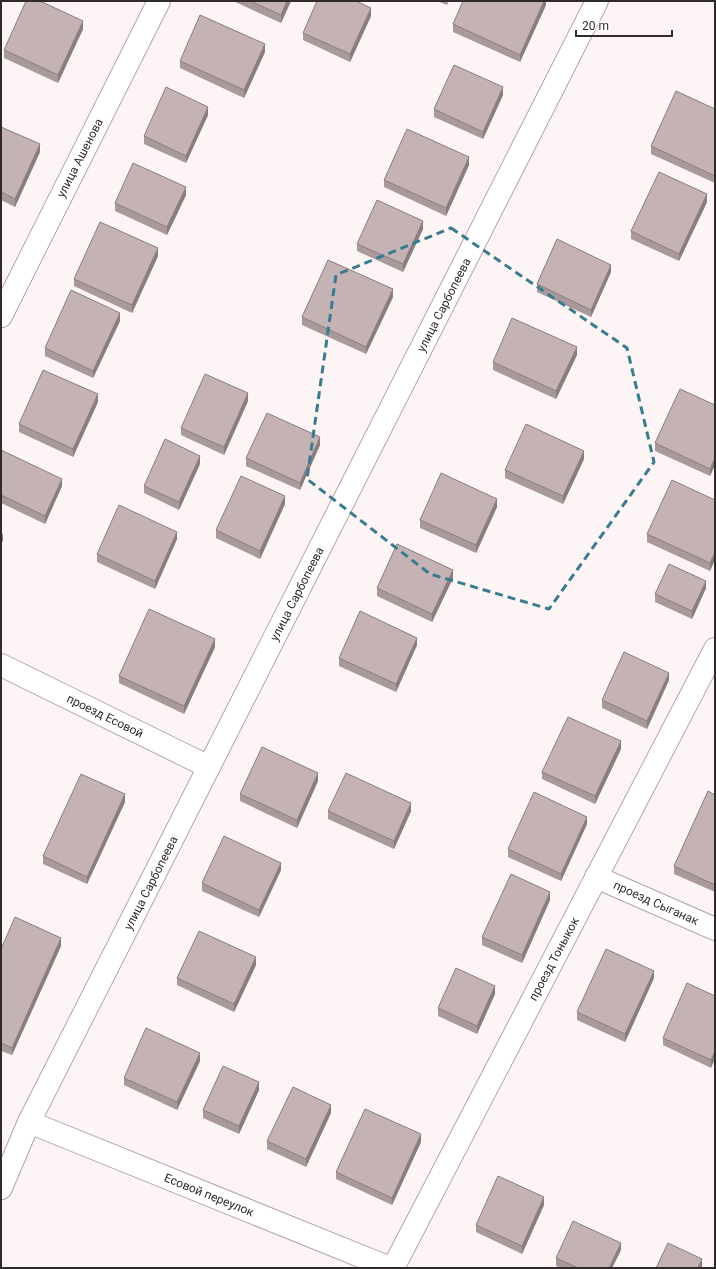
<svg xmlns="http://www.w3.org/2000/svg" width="716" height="1269" viewBox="0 0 716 1269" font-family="Roboto,sans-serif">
<rect width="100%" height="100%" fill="#fcf4f5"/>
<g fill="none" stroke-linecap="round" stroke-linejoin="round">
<defs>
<g id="street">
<polyline points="1,316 159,1"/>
<polyline points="1,665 209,767"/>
<polyline points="596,877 715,929"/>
<polyline points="29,1122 390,1268"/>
<polyline points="1,1188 29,1122 597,1"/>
<polyline points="393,1268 715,649"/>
</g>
</defs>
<!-- street casing -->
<use href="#street" stroke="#b6a4a6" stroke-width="24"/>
<!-- street -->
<use href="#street" stroke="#fff" stroke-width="22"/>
</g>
<!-- wall -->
<g fill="#a9999b">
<polygon points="233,1 291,1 281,23"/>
<polygon points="437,1 449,1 447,5"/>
<polygon points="546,1 546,5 520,62 453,32 453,24"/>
<polygon points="371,16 350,62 303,40 303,33"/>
<polygon points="83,29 58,83 4,58 4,50"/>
<polygon points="265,52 244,98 180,68 180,61"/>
<polygon points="503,95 483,139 434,117 434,109"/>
<polygon points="715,109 715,183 651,154 651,146"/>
<polygon points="208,115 186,163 144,144 144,136"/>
<polygon points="1,127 40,152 15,207 1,200"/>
<polygon points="469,165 446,216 384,187 384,180"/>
<polygon points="186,195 167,235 115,211 115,203"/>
<polygon points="707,202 679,261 631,239 631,231"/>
<polygon points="423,229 403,272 357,251 357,244"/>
<polygon points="158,256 132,313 74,286 74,279"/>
<polygon points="611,272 591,317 537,292 537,284"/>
<polygon points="393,297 366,354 302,325 302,317"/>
<polygon points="120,321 93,378 45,356 45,348"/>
<polygon points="577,355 556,399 493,370 493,362"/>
<polygon points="248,401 224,455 181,435 181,428"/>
<polygon points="98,402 73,457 19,432 19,424"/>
<polygon points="715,405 715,465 710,476 655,451 655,443"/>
<polygon points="320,445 300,490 246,466 246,458"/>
<polygon points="1,450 62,486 45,524 1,503"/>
<polygon points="584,459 563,504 505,478 505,470"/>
<polygon points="200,464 179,510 144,493 144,486"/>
<polygon points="715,500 710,571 647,542 647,534"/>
<polygon points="285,504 260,559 216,538 216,530"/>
<polygon points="497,507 476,553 420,528 420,520"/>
<polygon points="177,539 155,589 97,562 97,554"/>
<polygon points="453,578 432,622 377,596 377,588"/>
<polygon points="706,588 692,619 655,602 655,594"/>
<polygon points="417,645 396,692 339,666 339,658"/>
<polygon points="215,647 184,714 119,683 119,676"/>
<polygon points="669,680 647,729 602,708 602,700"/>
<polygon points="621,749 595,804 542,779 542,772"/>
<polygon points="318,781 297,828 240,801 240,794"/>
<polygon points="715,795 715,892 674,874 674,866"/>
<polygon points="125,802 87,884 43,864 43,856"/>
<polygon points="328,811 411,811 394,849 328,819"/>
<polygon points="587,824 561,881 508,857 508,849"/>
<polygon points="281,870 259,917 202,891 202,883"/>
<polygon points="550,900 522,963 482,945 482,937"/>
<polygon points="61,946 12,1055 1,1051 1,949"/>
<polygon points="256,965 234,1012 177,985 177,978"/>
<polygon points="654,978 625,1042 577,1020 577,1012"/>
<polygon points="495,994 477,1034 438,1016 438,1008"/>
<polygon points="715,996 711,1068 663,1045 663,1038"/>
<polygon points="200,1061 177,1110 124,1085 124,1078"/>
<polygon points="259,1090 239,1134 203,1118 203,1110"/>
<polygon points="331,1113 306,1167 267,1149 267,1141"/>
<polygon points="421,1142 392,1205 336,1179 336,1172"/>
<polygon points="544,1205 522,1254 476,1232 476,1225"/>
<polygon points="621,1250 612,1268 561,1268 556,1266 556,1258"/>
</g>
<!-- shaded-wall -->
<g fill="#897d7e">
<polygon points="287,1 291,1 281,23 281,15"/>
<polygon points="544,1 546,1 546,5 520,62 520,55"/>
<polygon points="371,8 371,16 350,62 350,54"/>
<polygon points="83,21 83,29 58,83 58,75"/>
<polygon points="265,44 265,52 244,98 244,90"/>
<polygon points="503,87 503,95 483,139 483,132"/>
<polygon points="208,107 208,115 186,163 186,156"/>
<polygon points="40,144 40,152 15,207 15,199"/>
<polygon points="469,157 469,165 446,216 446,208"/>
<polygon points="186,187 186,195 167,235 167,227"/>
<polygon points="707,194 707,202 679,261 679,254"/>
<polygon points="423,221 423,229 403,272 403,264"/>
<polygon points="158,248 158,256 132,313 132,305"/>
<polygon points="611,265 611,272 591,317 591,310"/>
<polygon points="393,289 393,297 366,354 366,347"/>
<polygon points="120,313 120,321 93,378 93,371"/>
<polygon points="577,347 577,355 556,399 556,391"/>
<polygon points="248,393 248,401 224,455 224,447"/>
<polygon points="98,394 98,402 73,457 73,449"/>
<polygon points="320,437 320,445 300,490 300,483"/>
<polygon points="584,451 584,459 563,504 563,496"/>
<polygon points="200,456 200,464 179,510 179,502"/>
<polygon points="715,458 715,465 710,476 710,469"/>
<polygon points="62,479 62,486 45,524 45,516"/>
<polygon points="285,496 285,504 260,559 260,551"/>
<polygon points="497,499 497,507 476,553 476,545"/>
<polygon points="177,532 177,539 155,589 155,581"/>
<polygon points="3,533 3,541 1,544 1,537"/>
<polygon points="715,552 715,560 710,571 710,563"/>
<polygon points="453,570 453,578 432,622 432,614"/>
<polygon points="706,581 706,588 692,619 692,611"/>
<polygon points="417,638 417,645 396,692 396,684"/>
<polygon points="215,639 215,647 184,714 184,706"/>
<polygon points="669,673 669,680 647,729 647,721"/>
<polygon points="621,741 621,749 595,804 595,796"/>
<polygon points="318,773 318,781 297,828 297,820"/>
<polygon points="125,794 125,802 87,884 87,877"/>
<polygon points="411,803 411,811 394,849 394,841"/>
<polygon points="587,817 587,824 561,881 561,874"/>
<polygon points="281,863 281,870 259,917 259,910"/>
<polygon points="550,892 550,900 522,963 522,955"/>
<polygon points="61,938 61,946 12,1055 12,1048"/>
<polygon points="256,957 256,965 234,1012 234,1004"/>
<polygon points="654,971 654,978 625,1042 625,1034"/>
<polygon points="495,986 495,994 477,1034 477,1026"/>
<polygon points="715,1051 715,1059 711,1068 711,1060"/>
<polygon points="200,1053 200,1061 177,1110 177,1102"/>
<polygon points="259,1082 259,1090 239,1134 239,1126"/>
<polygon points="331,1105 331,1113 306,1167 306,1159"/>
<polygon points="421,1134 421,1142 392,1205 392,1198"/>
<polygon points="544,1197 544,1205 522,1254 522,1246"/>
<polygon points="621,1243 621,1250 612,1268 609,1268"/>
<polygon points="702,1259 702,1268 698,1268"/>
</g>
<!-- building -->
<g fill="#c4b2b4" stroke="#897d7e">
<polygon points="26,1 40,1 83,21 58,75 4,50"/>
<polygon points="250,1 287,1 281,15"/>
<polygon points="317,1 356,1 371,8 350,54 303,33"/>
<polygon points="463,1 544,1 520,55 453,24"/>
<polygon points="200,15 265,44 244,90 180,61"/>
<polygon points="454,65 503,87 483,132 434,109"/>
<polygon points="166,87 208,107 186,156 144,136"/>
<polygon points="676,91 715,109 715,176 651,146"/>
<polygon points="1,127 40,144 15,199 1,192"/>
<polygon points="407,129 469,157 446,208 384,180"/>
<polygon points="133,163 186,187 167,227 115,203"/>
<polygon points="659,172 707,194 679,254 631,231"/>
<polygon points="377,200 423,221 403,264 357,244"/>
<polygon points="100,222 158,248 132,305 74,279"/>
<polygon points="557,239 611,265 591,310 537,284"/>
<polygon points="328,260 393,289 366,347 302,317"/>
<polygon points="71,290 120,313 93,371 45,348"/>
<polygon points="512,318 577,347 556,391 493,362"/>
<polygon points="43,370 98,394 73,449 19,424"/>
<polygon points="205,374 248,393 224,447 181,428"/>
<polygon points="680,389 715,405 715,458 710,469 655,443"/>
<polygon points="267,413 320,437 300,483 246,458"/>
<polygon points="526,424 584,451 563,496 505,470"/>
<polygon points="165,439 200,456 179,502 144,486"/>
<polygon points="1,450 62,479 45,516 1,495"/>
<polygon points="441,473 497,499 476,545 420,520"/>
<polygon points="241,476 285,496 260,551 216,530"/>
<polygon points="672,480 715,500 715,552 710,563 647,534"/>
<polygon points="119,505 177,532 155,581 97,554"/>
<polygon points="397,544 453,570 432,614 377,588"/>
<polygon points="669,564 706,581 692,611 655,594"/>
<polygon points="149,609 215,639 184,706 119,676"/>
<polygon points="360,611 417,638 396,684 339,658"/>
<polygon points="624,652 669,673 647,721 602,700"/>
<polygon points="568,717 621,741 595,796 542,772"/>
<polygon points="262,747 318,773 297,820 240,794"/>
<polygon points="346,773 411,803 394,841 328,811"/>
<polygon points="81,774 125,794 87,877 43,856"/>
<polygon points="708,791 715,795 715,885 674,866"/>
<polygon points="534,792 587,817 561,874 508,849"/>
<polygon points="224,836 281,863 259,910 202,883"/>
<polygon points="511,874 550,892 522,955 482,937"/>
<polygon points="15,917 61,938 12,1048 1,1043 1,949"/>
<polygon points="199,931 256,957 234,1004 177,978"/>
<polygon points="606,949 654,971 625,1034 577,1012"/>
<polygon points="456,968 495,986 477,1026 438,1008"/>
<polygon points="687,983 715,996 715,1051 711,1060 663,1038"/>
<polygon points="146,1028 200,1053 177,1102 124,1078"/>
<polygon points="223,1066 259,1082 239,1126 203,1110"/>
<polygon points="293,1087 331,1105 306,1159 267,1141"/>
<polygon points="365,1109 421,1134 392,1198 336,1172"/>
<polygon points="498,1176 544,1197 522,1246 476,1225"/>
<polygon points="573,1221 621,1243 609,1268 578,1268 556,1258"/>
<polygon points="668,1243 702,1259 698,1268 656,1268"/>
</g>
<!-- marked area -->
<path fill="none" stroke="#3a7b8e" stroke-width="3" stroke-dasharray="8 5" stroke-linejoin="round" d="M451 228 627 348 654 462 549 609 430 574 307 479 336 275Z"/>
<g text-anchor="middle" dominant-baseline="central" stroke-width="3" stroke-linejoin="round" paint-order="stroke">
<!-- street labels -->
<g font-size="12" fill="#312a2b" stroke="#fff">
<text transform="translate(80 158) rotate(-63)">улица Ашенова</text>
<text transform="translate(444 305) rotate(-63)">улица Сарбопеева</text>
<text transform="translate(297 594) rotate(-63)">улица Сарбопеева</text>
<text transform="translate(105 716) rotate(26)">проезд Есовой</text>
<text transform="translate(151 883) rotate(-63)">улица Сарбопеева</text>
<text transform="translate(656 903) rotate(24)">проезд Сыганак</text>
<text transform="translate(554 959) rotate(-62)">проезд Тоныкок</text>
<text transform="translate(209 1195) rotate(22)">Есовой переулок</text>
</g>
</g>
<!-- border -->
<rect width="716" height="1269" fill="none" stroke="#312a2b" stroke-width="4"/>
<!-- scale -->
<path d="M576 30v6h96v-6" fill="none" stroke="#312a2b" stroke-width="2"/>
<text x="582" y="30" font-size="12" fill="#312a2b" stroke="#ffffff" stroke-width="3" paint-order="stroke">20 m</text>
</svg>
